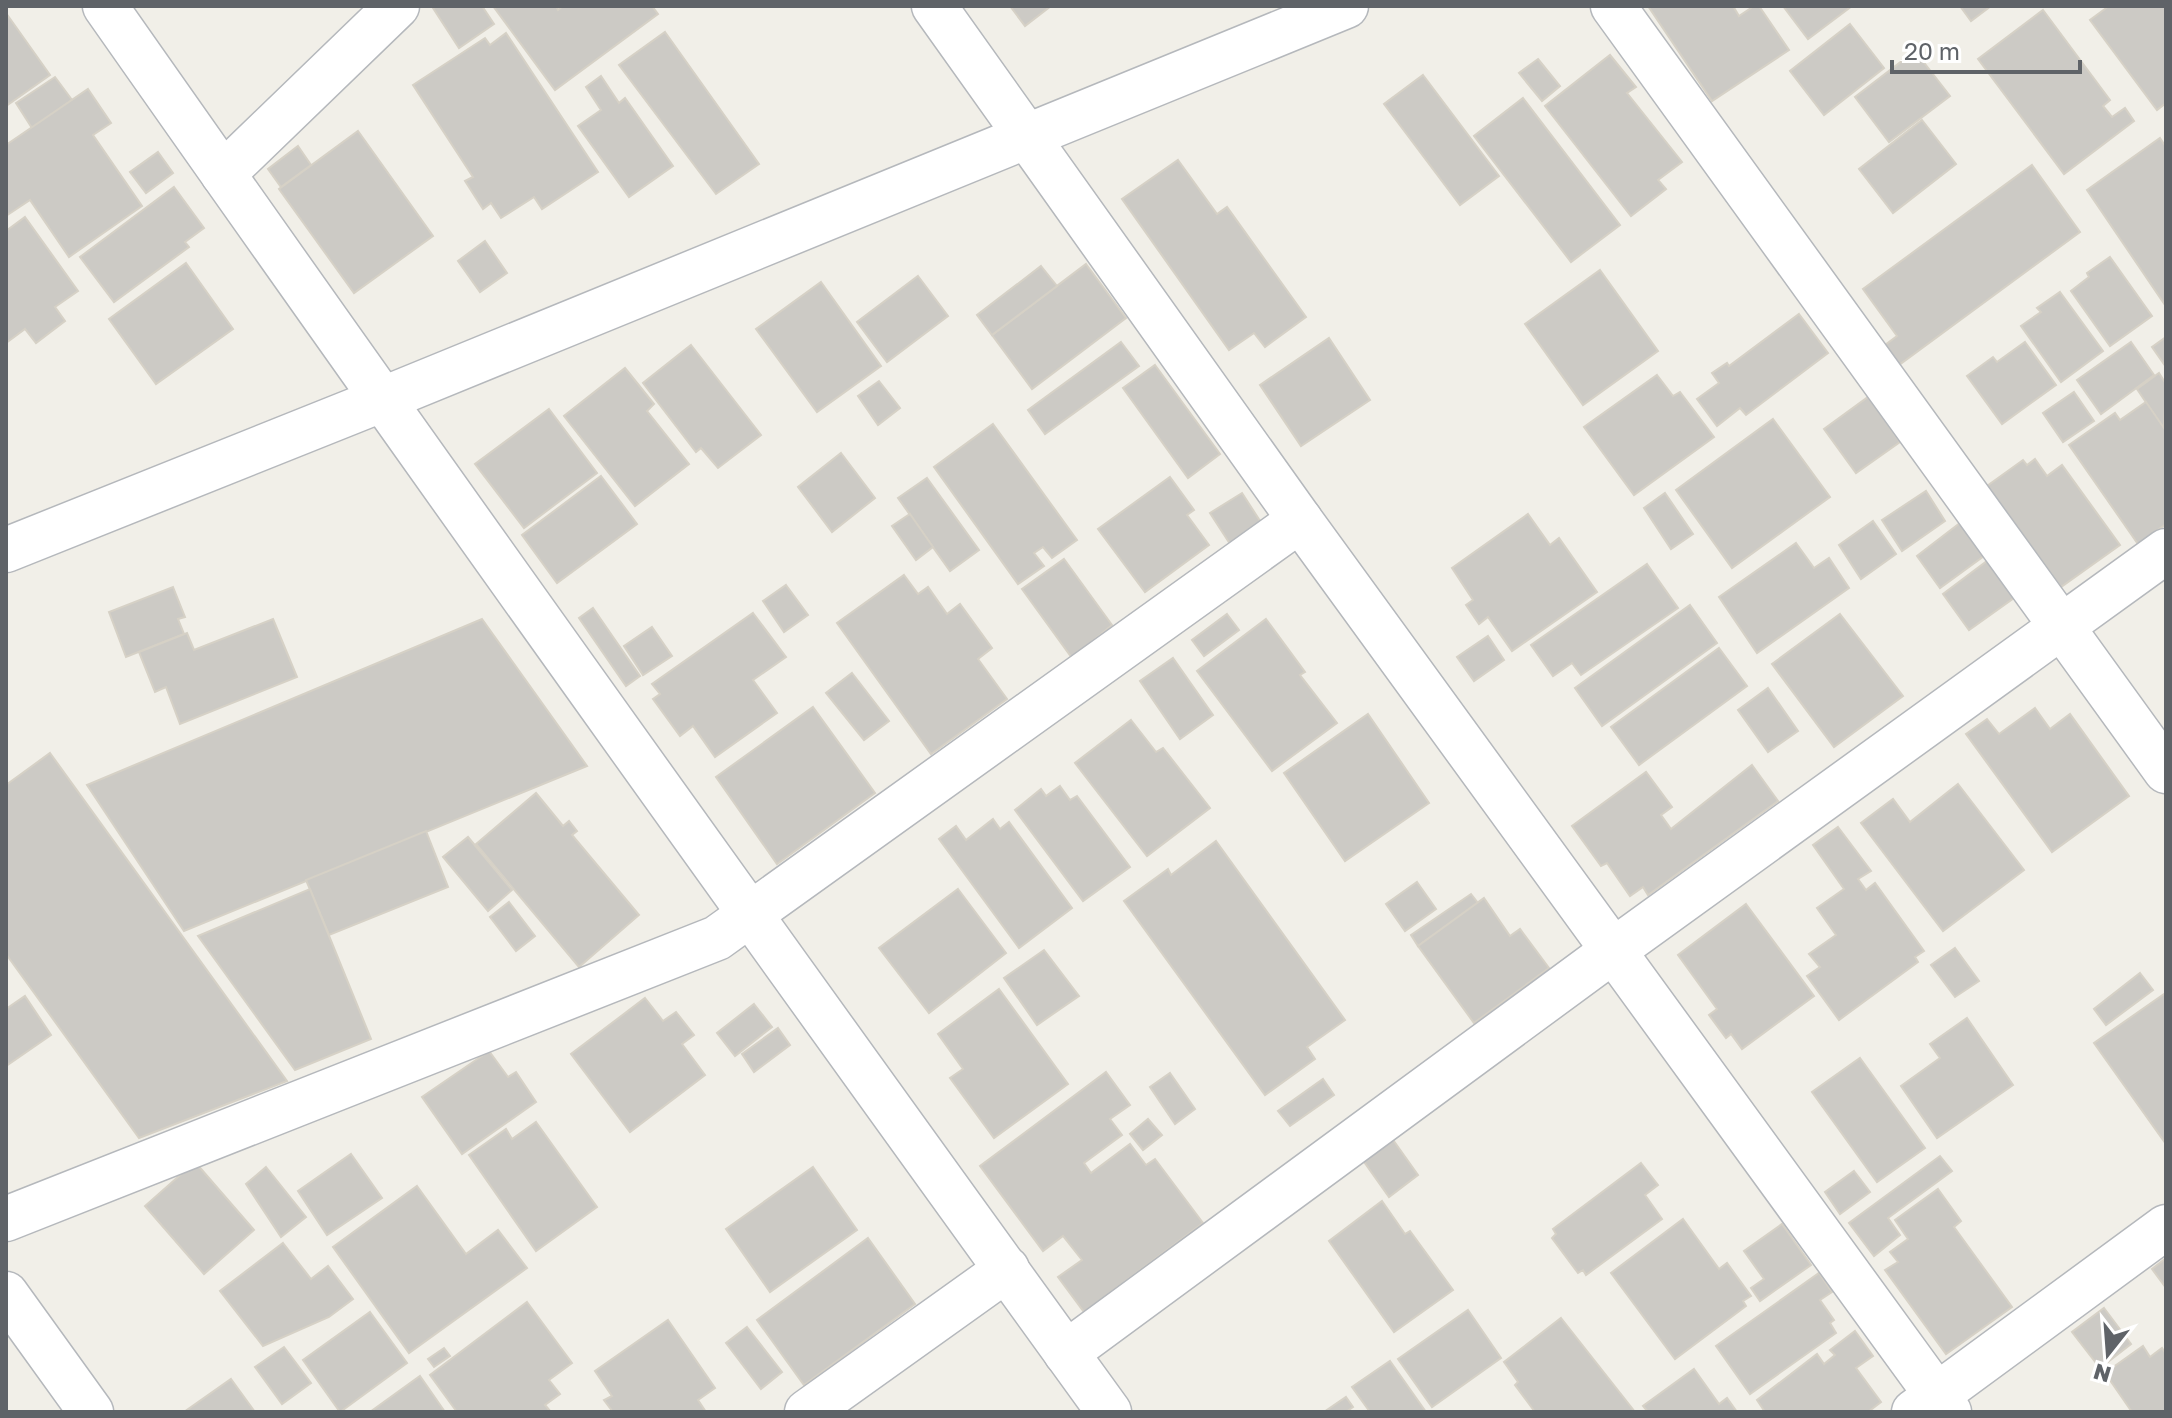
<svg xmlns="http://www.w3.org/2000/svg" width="2172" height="1418" viewBox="0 0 2172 1418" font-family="'Golos Text',sans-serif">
<rect width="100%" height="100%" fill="#f1efe8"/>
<!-- building -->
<g fill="#cccac5" stroke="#d6d1c6" stroke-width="2">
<polygon points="436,6 482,6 494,24 459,48 433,8"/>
<polygon points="493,6 556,6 558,10 563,6 652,6 658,14 555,90"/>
<polygon points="1010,6 1051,6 1025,26"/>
<polygon points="1648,6 1733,6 1739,16 1754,6 1759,6 1789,50 1712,101"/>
<polygon points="1783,6 1852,6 1808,39"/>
<polygon points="1960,6 1991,6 1971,21"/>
<polygon points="2109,6 2166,6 2166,103 2157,110 2090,20"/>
<polygon points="2043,10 2110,100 2103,106 2112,117 2125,108 2134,121 2064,174 1978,59"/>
<polygon points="6,13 50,75 6,106"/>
<polygon points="1850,24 1884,68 1824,115 1790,71"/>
<polygon points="665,32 759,164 716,194 619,65"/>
<polygon points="506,33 598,172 542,209 534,197 501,218 491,203 483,209 465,181 473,177 413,85 485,38 490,45"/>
<polygon points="1915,51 1950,96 1889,142 1855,97"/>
<polygon points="1610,55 1636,87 1627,93 1682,162 1658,180 1666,189 1631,216 1545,106"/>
<polygon points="1538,59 1560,86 1542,101 1519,73"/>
<polygon points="1423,75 1499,176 1460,205 1384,104"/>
<polygon points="601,76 619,103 625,98 673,166 629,197 578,126 601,110 586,87"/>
<polygon points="55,77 72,100 32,128 16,103"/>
<polygon points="88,89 111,123 93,135 142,206 69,257 30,200 6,216 6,145"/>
<polygon points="1523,98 1620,225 1571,262 1474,136"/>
<polygon points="1922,120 1956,164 1893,213 1859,169"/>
<polygon points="358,131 433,236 354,293 279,189"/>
<polygon points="2160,138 2166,147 2165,305 2087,190"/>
<polygon points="298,146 311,165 281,187 268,169"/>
<polygon points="158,152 173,173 146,193 130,172"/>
<polygon points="1178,160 1217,214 1227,207 1306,317 1265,347 1254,333 1229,350 1122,199"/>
<polygon points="2032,165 2080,232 1899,365 1885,345 1897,336 1863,289"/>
<polygon points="174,187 204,228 185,242 189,247 114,302 80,257"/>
<polygon points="25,217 78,291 55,307 65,321 36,343 25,329 6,343 6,231"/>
<polygon points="485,241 507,273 480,292 458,261"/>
<polygon points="2110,257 2152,316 2110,346 2071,291 2089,277 2087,273"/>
<polygon points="186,263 233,329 156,384 109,319"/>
<polygon points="1086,264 1126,318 1032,389 992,335"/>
<polygon points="1041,266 1057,286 992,335 977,315"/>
<polygon points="1600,270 1658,351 1583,405 1525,324"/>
<polygon points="918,276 948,316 887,362 857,322"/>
<polygon points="821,282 881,366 817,412 756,329"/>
<polygon points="2060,292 2103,351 2061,382 2021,326 2041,312 2037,308"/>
<polygon points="1799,314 1828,353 1746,415 1740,408 1717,426 1697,399 1719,383 1712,373 1727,363 1729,366"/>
<polygon points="2166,337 2166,367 2152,347"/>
<polygon points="1329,338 1370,400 1301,446 1260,385"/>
<polygon points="1121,342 1139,366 1045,434 1028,410"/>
<polygon points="2025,342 2056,385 2002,424 1967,376 1993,357 1997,362"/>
<polygon points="2131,342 2154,375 2101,414 2077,380"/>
<polygon points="691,345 761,435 718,468 701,448 696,452 643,383"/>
<polygon points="1155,365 1220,454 1188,478 1123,388"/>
<polygon points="625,368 654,404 647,411 689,464 635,506 564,416"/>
<polygon points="2159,373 2166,384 2164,429 2137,389"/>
<polygon points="1657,375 1673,396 1680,392 1714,437 1634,495 1584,427"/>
<polygon points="879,381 900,408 878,425 858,396"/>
<polygon points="2074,392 2094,421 2063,442 2043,413"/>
<polygon points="1868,397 1900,442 1856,473 1824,429"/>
<polygon points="2146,402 2166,431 2166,524 2138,544 2069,445 2115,413 2120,420"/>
<polygon points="549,409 597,473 524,528 475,464"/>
<polygon points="1773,419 1830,497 1732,568 1676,490"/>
<polygon points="993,424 1077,540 1052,558 1043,547 1034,553 1044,566 1018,584 934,467"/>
<polygon points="841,453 875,498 832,532 798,487"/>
<polygon points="2035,459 2047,476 2062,465 2120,545 2061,587 1987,486 2023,460 2027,465"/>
<polygon points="601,476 637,524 557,583 522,535"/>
<polygon points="1170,477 1194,510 1187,515 1209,545 1145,592 1098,529"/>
<polygon points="927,478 979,550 950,571 898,498"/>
<polygon points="1926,491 1945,521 1902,551 1882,520"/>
<polygon points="1242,493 1262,524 1230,544 1210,513"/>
<polygon points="1665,493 1693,534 1671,549 1644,508"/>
<polygon points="910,514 933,547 916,560 892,526"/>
<polygon points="1528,514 1550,545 1559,538 1597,592 1512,651 1488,617 1479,624 1466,605 1473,600 1452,568"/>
<polygon points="1873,521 1896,554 1861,579 1839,545"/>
<polygon points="1960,523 1984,556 1940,588 1917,556"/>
<polygon points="1796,543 1814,568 1829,558 1849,588 1757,653 1719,597"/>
<polygon points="1064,559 1112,625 1072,658 1022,589"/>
<polygon points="1987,561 2014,598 1969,630 1943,594"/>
<polygon points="1647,564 1678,608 1581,675 1572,663 1553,676 1531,645"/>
<polygon points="904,575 918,594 928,587 947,614 960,604 992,648 978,659 1007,699 931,754 837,623"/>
<polygon points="786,585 808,615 784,632 763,601"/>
<polygon points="173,587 185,617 178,619 184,634 126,657 109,612"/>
<polygon points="1690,605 1717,643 1602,726 1575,688"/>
<polygon points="593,608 640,676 626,686 579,618"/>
<polygon points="753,613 786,657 753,680 777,713 715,757 693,726 680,736 653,699 660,694 652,684"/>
<polygon points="1227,614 1239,630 1204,656 1192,640"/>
<polygon points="1840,614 1903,696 1834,747 1772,664"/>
<polygon points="273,619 297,677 180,724 166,687 155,692 139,652 187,633 194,650"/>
<polygon points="482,619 587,766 184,931 87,785"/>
<polygon points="1266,619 1305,672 1300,675 1337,723 1272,771 1197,671"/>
<polygon points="652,627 672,656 643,675 624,646"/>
<polygon points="1488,636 1504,660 1474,681 1457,657"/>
<polygon points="1719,648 1747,686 1639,765 1611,727"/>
<polygon points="1173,658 1213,715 1180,739 1140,681"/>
<polygon points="852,673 889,721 864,740 826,693"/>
<polygon points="1768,688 1798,731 1768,752 1738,710"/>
<polygon points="813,707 875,793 777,864 716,777"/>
<polygon points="2035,708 2050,729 2070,714 2129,796 2052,852 1966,734 1987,719 1999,734"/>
<polygon points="1368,714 1429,803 1345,861 1284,773"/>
<polygon points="1131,720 1156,752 1163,748 1210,808 1147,856 1075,763"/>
<polygon points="50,753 287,1081 139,1138 6,954 6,785"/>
<polygon points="1752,765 1778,801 1648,895 1643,887 1630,896 1607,863 1601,866 1572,826 1646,772 1672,807 1661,815 1671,829"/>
<polygon points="1958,784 2024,870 1943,931 1861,823 1893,799 1910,822"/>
<polygon points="1060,786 1070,800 1077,796 1130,867 1083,901 1015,810 1041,789 1046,796"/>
<polygon points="536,793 563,826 569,821 577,831 572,835 639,915 579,967 476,844"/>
<polygon points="993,819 1000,829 1009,822 1072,908 1019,948 939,839 956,826 966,840"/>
<polygon points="1838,827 1871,871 1858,879 1866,890 1875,883 1924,951 1915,957 1918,962 1839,1020 1807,976 1820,967 1809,954 1836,935 1817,908 1844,889 1813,845"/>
<polygon points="426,831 448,887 329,935 306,880"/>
<polygon points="468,837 512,890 488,911 443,857"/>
<polygon points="1216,841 1345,1020 1307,1047 1315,1059 1265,1095 1124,901 1168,869 1171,875"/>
<polygon points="1417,882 1436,909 1405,931 1386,904"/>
<polygon points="310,889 371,1039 295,1070 198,936"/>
<polygon points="958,889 1006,953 929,1013 879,948"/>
<polygon points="1471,894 1478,903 1418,946 1411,935"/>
<polygon points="1484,898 1510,936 1520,929 1549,968 1474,1023 1418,946"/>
<polygon points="509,902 535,936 516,951 490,917"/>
<polygon points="1746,904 1814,996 1742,1049 1731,1034 1726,1038 1709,1015 1717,1009 1678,955"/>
<polygon points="1955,948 1979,981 1955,997 1931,965"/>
<polygon points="1044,950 1079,996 1037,1025 1004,978"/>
<polygon points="2140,973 2153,990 2106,1025 2094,1009"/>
<polygon points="999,989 1068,1084 994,1138 950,1078 963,1069 938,1034"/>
<polygon points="2164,994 2166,996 2166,1144 2094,1043"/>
<polygon points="25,996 51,1035 6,1066 6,1009"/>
<polygon points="645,998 663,1021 676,1012 694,1035 682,1044 705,1075 630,1132 571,1054"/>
<polygon points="754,1004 772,1027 735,1056 717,1033"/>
<polygon points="1967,1018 2013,1085 1937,1138 1901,1086 1940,1058 1930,1044"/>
<polygon points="778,1028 790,1045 754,1072 742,1054"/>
<polygon points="489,1051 508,1077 516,1072 536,1102 462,1154 422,1097"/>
<polygon points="1860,1058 1925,1148 1877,1182 1812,1092"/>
<polygon points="1106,1072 1130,1105 1110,1119 1122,1135 1084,1163 1091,1173 1130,1144 1146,1165 1155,1159 1203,1223 1084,1312 1058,1277 1082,1260 1063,1236 1043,1251 980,1166"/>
<polygon points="1170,1073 1195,1109 1175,1124 1150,1087"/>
<polygon points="1323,1079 1334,1095 1290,1126 1278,1111"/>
<polygon points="1148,1119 1162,1135 1143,1150 1130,1134"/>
<polygon points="536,1122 597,1207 536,1251 469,1155 506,1129 512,1139"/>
<polygon points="1391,1137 1418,1175 1389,1197 1362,1159"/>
<polygon points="351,1154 382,1198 327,1235 298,1191"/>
<polygon points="1940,1156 1952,1171 1888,1218 1900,1235 1874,1256 1849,1223"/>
<polygon points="195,1162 254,1230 204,1274 145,1206"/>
<polygon points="1641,1163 1658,1185 1645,1195 1662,1219 1586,1275 1583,1270 1578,1273 1552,1238 1556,1234 1553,1229"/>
<polygon points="266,1167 306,1217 281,1237 246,1184"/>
<polygon points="813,1167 857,1230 770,1292 726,1229"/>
<polygon points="1854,1171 1870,1192 1840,1214 1825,1192"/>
<polygon points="417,1186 466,1254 498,1230 527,1268 409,1353 333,1247"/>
<polygon points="1938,1189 1961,1221 1954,1227 2012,1307 1946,1354 1885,1270 1898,1262 1890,1252 1908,1239 1895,1220"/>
<polygon points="1382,1201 1405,1234 1410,1231 1453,1290 1394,1332 1329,1241"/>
<polygon points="1683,1219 1719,1269 1727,1263 1751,1296 1743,1301 1746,1306 1675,1359 1611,1273"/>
<polygon points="1782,1224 1811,1265 1760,1301 1751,1288 1764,1279 1744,1251"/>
<polygon points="868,1238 915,1304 804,1385 757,1320"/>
<polygon points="283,1243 311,1279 328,1266 353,1299 329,1317 263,1346 220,1291"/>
<polygon points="2166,1258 2166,1288 2152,1269"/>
<polygon points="1819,1273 1832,1292 1820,1300 1834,1320 1830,1323 1836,1333 1750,1394 1716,1346"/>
<polygon points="527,1302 572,1363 549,1380 560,1394 545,1405 551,1412 457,1412 430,1375"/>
<polygon points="2104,1308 2131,1344 2100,1368 2072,1332"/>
<polygon points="1468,1310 1501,1358 1432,1407 1398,1359"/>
<polygon points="370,1312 407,1363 340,1412 303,1360"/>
<polygon points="1561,1318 1635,1412 1535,1412 1515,1385 1518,1382 1504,1362"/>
<polygon points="668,1320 715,1388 698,1400 706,1412 613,1412 604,1400 612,1396 595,1371"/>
<polygon points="747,1327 782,1372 761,1389 726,1343"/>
<polygon points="1855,1331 1873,1356 1856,1368 1881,1402 1868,1412 1765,1412 1757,1400 1817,1354 1824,1364 1835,1355 1830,1350"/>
<polygon points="2143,1346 2150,1357 2162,1348 2166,1354 2166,1412 2132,1412 2105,1373"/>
<polygon points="284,1347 311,1383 282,1404 255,1367"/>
<polygon points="444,1348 450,1356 434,1367 428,1359"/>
<polygon points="1390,1361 1426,1412 1370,1412 1352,1387"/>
<polygon points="1694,1369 1719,1404 1727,1398 1737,1412 1648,1412 1643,1406"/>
<polygon points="420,1376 445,1412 370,1412"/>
<polygon points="231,1379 255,1412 184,1412"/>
<polygon points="1346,1397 1353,1407 1346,1412 1324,1412"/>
</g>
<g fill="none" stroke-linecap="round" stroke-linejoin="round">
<defs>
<g id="minor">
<path d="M105 6C436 478 771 945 1109 1412"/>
<polyline points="934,6 1300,520 1949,1412"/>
<polyline points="1613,6 2166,771"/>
<polyline points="223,174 397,6"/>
<polyline points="6,550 381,400 1346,6"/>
<polyline points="6,1219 717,938 1300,520"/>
<polyline points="6,1294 91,1412"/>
<polyline points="1066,1353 1614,950 2166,551"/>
<polyline points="807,1412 1007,1269"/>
<polyline points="1914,1412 2166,1227"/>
</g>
</defs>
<!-- minor casing -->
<use href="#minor" stroke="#b5b8bc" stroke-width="47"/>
<!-- minor -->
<use href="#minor" stroke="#fff" stroke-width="44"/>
</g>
<!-- border -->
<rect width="2172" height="1418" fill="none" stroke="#5f6368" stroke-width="16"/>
<!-- north arrow -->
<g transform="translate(2108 1354) rotate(197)" stroke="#ffffff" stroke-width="6" paint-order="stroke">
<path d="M0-6L14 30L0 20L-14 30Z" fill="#5f6368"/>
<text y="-12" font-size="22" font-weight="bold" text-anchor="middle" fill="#5f6368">N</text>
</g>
<!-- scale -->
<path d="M1892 60v12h188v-12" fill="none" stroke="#5f6368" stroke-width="4"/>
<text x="1904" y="60" font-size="24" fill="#5f6368" stroke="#ffffff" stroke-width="6" paint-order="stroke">20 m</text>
</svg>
